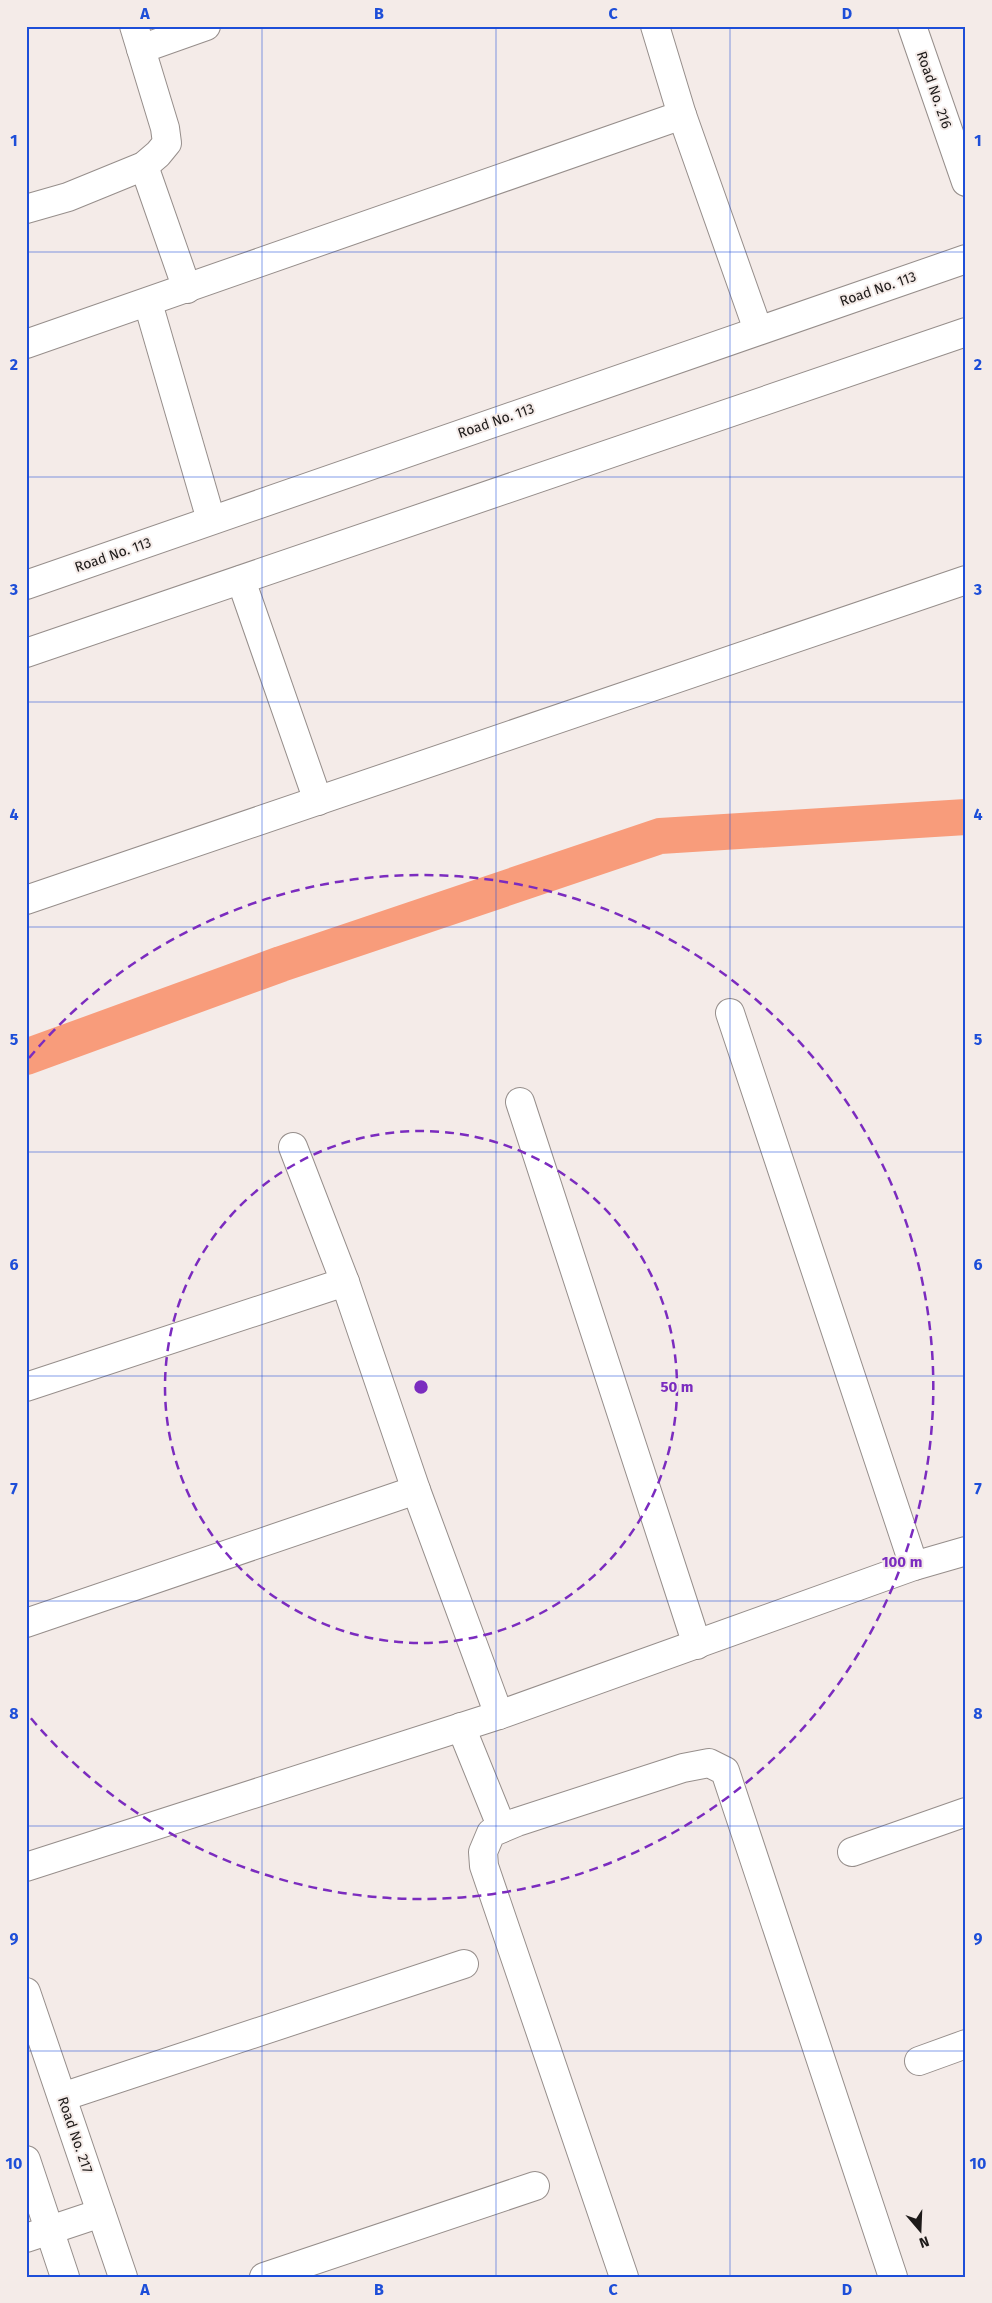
<svg xmlns="http://www.w3.org/2000/svg" width="992" height="2303" viewBox="0 0 992 2303" font-family="'Fira Sans',sans-serif">
<rect width="100%" height="100%" fill="#f4ebe8"/>
<g fill="none" stroke-linecap="round" stroke-linejoin="round">
<!-- canal -->
<polyline stroke="#f89c7b" stroke-width="36" points="26,1057 281,964 660,836 966,817"/>
<defs>
<g id="minor">
<polyline points="655,26 682,115 758,330"/>
<polyline points="912,26 966,182"/>
<polyline points="141,49 206,26"/>
<polyline points="144,166 187,289"/>
<polyline points="26,209 68,197 144,166 158,154 167,143 165,128 134,26"/>
<polyline points="148,303 211,520"/>
<polyline points="26,344 682,115"/>
<polyline points="241,580 318,801"/>
<polyline points="26,585 966,259"/>
<polyline points="26,653 966,332"/>
<polyline points="26,900 966,580"/>
<polyline points="730,1013 914,1566"/>
<polyline points="520,1102 697,1645"/>
<polyline points="293,1147 345,1282 416,1490 499,1715"/>
<polyline points="26,1387 345,1282"/>
<polyline points="26,1623 416,1490"/>
<polyline points="461,1727 502,1828"/>
<polyline points="852,1852 966,1812"/>
<polyline points="26,1867 499,1715 914,1566 966,1551"/>
<polyline points="26,1992 123,2277"/>
<polyline points="919,2061 966,2044"/>
<polyline points="62,2097 464,1964"/>
<polyline points="26,2160 65,2277"/>
<polyline points="26,2238 101,2213"/>
<polyline points="264,2277 535,2186"/>
<polyline points="624,2277 484,1866 483,1852 491,1833 517,1822 683,1768 709,1763 725,1771 893,2277"/>
</g>
</defs>
<!-- minor casing -->
<use href="#minor" stroke="#968e8b" stroke-width="30"/>
<!-- minor -->
<use href="#minor" stroke="#fff" stroke-width="28"/>
</g>
<!-- grid -->
<path fill="none" stroke="#1d4ed8" stroke-width="1" stroke-opacity="0.55" d="M262 26V2277M496 26V2277M730 26V2277M26 252H966M26 477H966M26 702H966M26 927H966M26 1152H966M26 1376H966M26 1601H966M26 1826H966M26 2051H966"/>
<!-- distance rings -->
<g fill="none" stroke="#7b2cbf" stroke-width="2.5" stroke-dasharray="9 6">
<circle cx="421" cy="1387" r="256"/>
<path d="M29 1058A512 512 0 1 1 29 1716"/>
</g>
<g text-anchor="middle" dominant-baseline="central" stroke-width="4" stroke-linejoin="round" paint-order="stroke">
<!-- street labels -->
<g font-size="14" fill="#1d1a19" stroke="#f4ebe8">
<text transform="translate(934 90) rotate(71)">Road No. 216</text>
<text transform="translate(878 289) rotate(-19)">Road No. 113</text>
<text transform="translate(496 421) rotate(-19)">Road No. 113</text>
<text transform="translate(113 555) rotate(-19)">Road No. 113</text>
<text transform="translate(75 2135) rotate(71)">Road No. 217</text>
</g>
</g>
<circle cx="421" cy="1387" r="8" fill="#7b2cbf" stroke="#f4ebe8" stroke-width="2.5"/>
<g font-size="15" text-anchor="middle" font-weight="bold" fill="#7b2cbf" stroke="#f4ebe8" stroke-width="4" stroke-linejoin="round" paint-order="stroke">
<text x="677" y="1392">50 m</text>
<text x="902" y="1567">100 m</text>
</g>
<!-- border -->
<rect width="992" height="2303" fill="none" stroke="#f4ebe8" stroke-width="55"/>
<!-- north arrow -->
<g transform="translate(920 2230) rotate(161)" stroke="#f4ebe8" stroke-width="4" paint-order="stroke">
<path d="M0-4L9 19L0 12L-9 19Z" fill="#1d1a19"/>
<text y="-8" font-size="14" font-weight="bold" text-anchor="middle" fill="#1d1a19">N</text>
</g>
<rect x="28" y="28" width="936" height="2248" fill="none" stroke="#1d4ed8" stroke-width="2"/>
<g font-size="16" text-anchor="middle" font-weight="bold" fill="#1d4ed8">
<text x="145" y="19">A</text>
<text x="379" y="19">B</text>
<text x="613" y="19">C</text>
<text x="847" y="19">D</text>
<text x="14" y="146">1</text>
<text x="978" y="146">1</text>
<text x="14" y="370">2</text>
<text x="978" y="370">2</text>
<text x="14" y="595">3</text>
<text x="978" y="595">3</text>
<text x="14" y="820">4</text>
<text x="978" y="820">4</text>
<text x="14" y="1045">5</text>
<text x="978" y="1045">5</text>
<text x="14" y="1270">6</text>
<text x="978" y="1270">6</text>
<text x="14" y="1494">7</text>
<text x="978" y="1494">7</text>
<text x="14" y="1719">8</text>
<text x="978" y="1719">8</text>
<text x="14" y="1944">9</text>
<text x="978" y="1944">9</text>
<text x="14" y="2169">10</text>
<text x="978" y="2169">10</text>
<text x="145" y="2295">A</text>
<text x="379" y="2295">B</text>
<text x="613" y="2295">C</text>
<text x="847" y="2295">D</text>
</g>
</svg>
